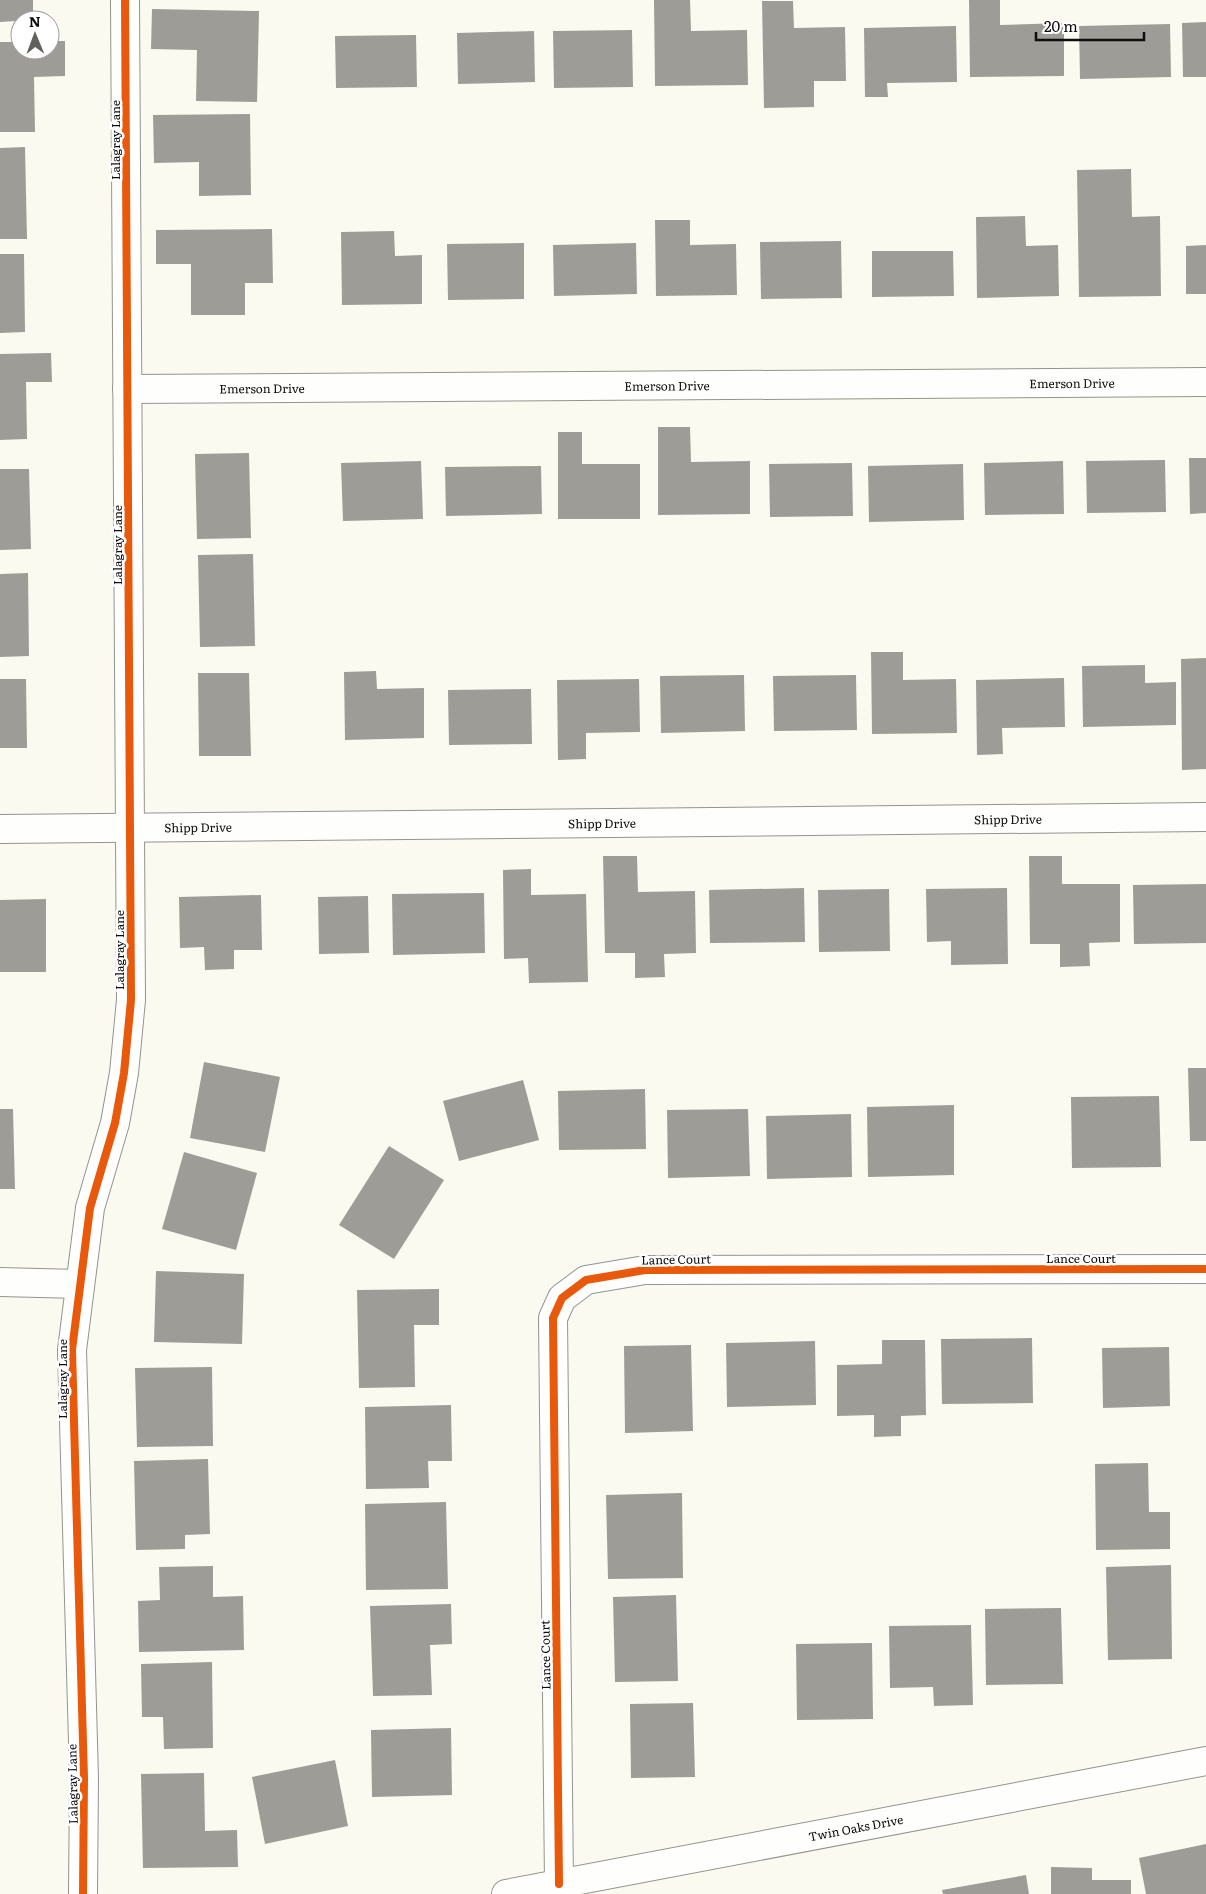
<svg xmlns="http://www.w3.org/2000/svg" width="1206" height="1894" viewBox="0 0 1206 1894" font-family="Literata,serif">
<rect width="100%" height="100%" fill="#fbfaf0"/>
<!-- building -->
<g fill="#9e9c96">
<polygon points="0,0 33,0 33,20 0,22"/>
<polygon points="654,0 690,0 691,31 747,30 748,85 655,86"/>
<polygon points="969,0 1000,0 1000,25 1064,23 1064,76 970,77"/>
<polygon points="762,1 793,1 794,28 845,27 846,81 814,81 814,107 764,108"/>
<polygon points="152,9 259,11 257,102 196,101 197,50 151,49"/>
<polygon points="1206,22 1206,77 1183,77 1182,23"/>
<polygon points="1170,24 1171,77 1080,79 1079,26"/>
<polygon points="956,26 957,82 887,83 888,97 865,97 864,28"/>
<polygon points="632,30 633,87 554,88 553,31"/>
<polygon points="534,31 535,82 458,84 457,33"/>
<polygon points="416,35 417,87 336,88 335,36"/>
<polygon points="50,41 65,41 65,76 34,77 35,132 0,132 0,42 20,42 20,50 50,50"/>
<polygon points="250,114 251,195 199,196 199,162 154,163 153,115"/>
<polygon points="25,147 27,239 0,239 0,148"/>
<polygon points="1131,169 1132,217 1160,216 1161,296 1079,297 1077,170"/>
<polygon points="1025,216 1026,246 1058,245 1059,296 977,298 976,217"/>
<polygon points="655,220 690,220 690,245 736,244 737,295 656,296"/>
<polygon points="272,229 273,283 245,283 245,315 191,315 191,264 156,264 156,230"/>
<polygon points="394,231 395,256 422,255 422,304 342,305 341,232"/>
<polygon points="841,241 842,298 761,299 760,242"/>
<polygon points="524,243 524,299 448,300 447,244"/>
<polygon points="636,243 637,294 554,296 553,245"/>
<polygon points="1206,245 1206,294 1186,294 1186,246"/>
<polygon points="872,251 953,251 954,296 872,297"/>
<polygon points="0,254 24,254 25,332 0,333"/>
<polygon points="51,353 52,382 26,382 27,439 0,440 0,354"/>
<polygon points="658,427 690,427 691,462 750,461 750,514 658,515"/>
<polygon points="558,432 582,432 582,464 640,464 640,519 558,519"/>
<polygon points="249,453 251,538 197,539 195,454"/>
<polygon points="1189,458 1206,458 1206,513 1190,514"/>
<polygon points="1165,460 1166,512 1087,513 1086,461"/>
<polygon points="421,461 423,519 343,521 341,463"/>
<polygon points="1063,461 1064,514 985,515 984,463"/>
<polygon points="852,463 853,516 770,517 769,464"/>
<polygon points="963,464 964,520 869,522 868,466"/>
<polygon points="541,466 542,514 446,516 445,467"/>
<polygon points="0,469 29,469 31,549 0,550"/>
<polygon points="253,554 255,646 200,647 198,555"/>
<polygon points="28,573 29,656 0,657 0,574"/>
<polygon points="871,652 903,652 903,680 956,679 957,733 872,734"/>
<polygon points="1206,658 1206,769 1182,770 1181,659"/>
<polygon points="1145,665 1145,683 1176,682 1176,725 1083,727 1082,666"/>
<polygon points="376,671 377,689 424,688 424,738 345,740 344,672"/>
<polygon points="198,673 249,673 251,756 199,756"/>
<polygon points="744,675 745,731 661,733 660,676"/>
<polygon points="856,675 857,730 774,731 773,676"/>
<polygon points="1064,678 1065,727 1002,728 1003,754 977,755 976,680"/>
<polygon points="0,679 26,679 27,748 0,748"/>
<polygon points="639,679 640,732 586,733 586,759 558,760 557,680"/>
<polygon points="531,689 532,744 449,745 448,690"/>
<polygon points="603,856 637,856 638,892 695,891 696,953 664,954 665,977 635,978 635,953 605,953"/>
<polygon points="1029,856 1062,856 1062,884 1120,884 1120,942 1089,943 1090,966 1060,967 1060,944 1030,944"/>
<polygon points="531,869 531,895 586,894 588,982 529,983 528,958 504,959 503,870"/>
<polygon points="1206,884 1206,943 1134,944 1133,885"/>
<polygon points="804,888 805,942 710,943 709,890"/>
<polygon points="1007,888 1008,964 951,965 951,941 927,942 926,889"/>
<polygon points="889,889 890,951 819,952 818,890"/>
<polygon points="484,893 485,953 393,955 392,894"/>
<polygon points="261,895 262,950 234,950 234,969 205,970 204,947 180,948 179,897"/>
<polygon points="368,896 369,953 319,954 318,897"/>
<polygon points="46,899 46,972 0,972 0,900"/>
<polygon points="204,1062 280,1077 265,1152 190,1138"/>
<polygon points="1188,1068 1206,1068 1206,1141 1190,1141"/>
<polygon points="523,1080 539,1140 459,1161 443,1101"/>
<polygon points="645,1089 646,1149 559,1150 558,1091"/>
<polygon points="1159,1096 1161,1167 1072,1168 1071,1097"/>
<polygon points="954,1105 954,1175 868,1177 867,1107"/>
<polygon points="0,1109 13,1109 15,1189 0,1189"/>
<polygon points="748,1109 750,1176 668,1178 667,1110"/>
<polygon points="851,1114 852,1177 767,1179 766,1116"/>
<polygon points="389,1146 444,1180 394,1259 339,1225"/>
<polygon points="184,1152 257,1173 236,1250 162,1229"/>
<polygon points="156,1271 244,1274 242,1344 154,1342"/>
<polygon points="439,1289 439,1325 414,1325 415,1387 359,1388 357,1290"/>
<polygon points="1032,1338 1033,1403 942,1404 941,1339"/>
<polygon points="882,1340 925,1340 926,1415 901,1416 901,1436 874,1437 874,1415 837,1416 837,1365 882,1364"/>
<polygon points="815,1341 816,1405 727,1407 726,1343"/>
<polygon points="691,1345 693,1431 625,1433 624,1346"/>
<polygon points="1169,1347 1170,1406 1103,1408 1102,1348"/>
<polygon points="212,1367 213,1446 137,1447 135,1368"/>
<polygon points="451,1405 452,1461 428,1461 429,1488 366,1489 365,1407"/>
<polygon points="208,1459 210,1534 185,1535 185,1549 136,1550 134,1461"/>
<polygon points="1148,1463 1149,1512 1170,1512 1170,1549 1096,1550 1095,1464"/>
<polygon points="682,1493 683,1578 608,1579 606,1495"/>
<polygon points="446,1502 448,1589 366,1590 365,1504"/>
<polygon points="1171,1565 1172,1659 1108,1660 1106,1567"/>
<polygon points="213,1566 213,1597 243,1596 244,1650 139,1652 138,1601 160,1600 159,1567"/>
<polygon points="676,1595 678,1681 615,1682 613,1597"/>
<polygon points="451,1604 452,1644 430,1645 432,1695 373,1696 370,1606"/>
<polygon points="1061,1608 1063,1684 986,1685 985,1609"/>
<polygon points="971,1625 973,1705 934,1706 933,1687 890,1688 889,1626"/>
<polygon points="872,1643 873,1719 797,1720 796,1644"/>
<polygon points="212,1662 213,1748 164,1749 163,1717 142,1717 141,1664"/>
<polygon points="693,1703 695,1777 631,1778 630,1704"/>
<polygon points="451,1728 452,1795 372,1797 371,1730"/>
<polygon points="335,1760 348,1826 265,1844 252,1777"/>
<polygon points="204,1773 205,1831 237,1830 238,1867 143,1868 141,1774"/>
<polygon points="1206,1844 1206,1894 1146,1894 1139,1858"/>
<polygon points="1051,1867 1092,1868 1092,1880 1131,1880 1131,1894 1051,1894"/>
<polygon points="1026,1875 1029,1894 943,1894 942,1890"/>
</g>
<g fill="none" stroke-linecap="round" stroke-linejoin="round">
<defs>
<g id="minor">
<path id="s1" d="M127 389 1206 382"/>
<polyline points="0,1282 79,1284"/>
<polyline points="559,1884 553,1318 562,1298 586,1280 645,1270 1206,1269"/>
<polyline points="83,1894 84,1778 72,1350 90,1208 115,1123 124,1073 131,1000 125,0"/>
<path id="s2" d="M506 1894 1206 1761"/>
</g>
<g id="tertiary">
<path id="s3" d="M0 829 1206 817"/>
</g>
</defs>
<!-- minor casing -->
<use href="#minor" stroke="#94948f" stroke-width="30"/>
<!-- tertiary casing -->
<use href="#tertiary" stroke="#94948f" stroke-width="30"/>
<!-- minor -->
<use href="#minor" stroke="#fefefd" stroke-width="28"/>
<!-- tertiary -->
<use href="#tertiary" stroke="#fefefd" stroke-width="28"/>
<defs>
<g id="cycleway">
<polyline points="559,1884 553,1318 562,1298 586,1280 645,1270 1206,1269"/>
<polyline points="83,1894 84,1778 72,1350 90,1208 115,1123 124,1073 131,1000 125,0"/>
</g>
</defs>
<!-- cycleway casing -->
<use href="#cycleway" stroke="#fff" stroke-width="11"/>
<!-- cycleway -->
<use href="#cycleway" stroke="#e8590c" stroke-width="8"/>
</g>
<g text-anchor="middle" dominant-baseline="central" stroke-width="5" stroke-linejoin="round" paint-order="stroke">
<!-- street labels -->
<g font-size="12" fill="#0d0d0d" stroke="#fff">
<text transform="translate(115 140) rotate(-90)">Lalagray Lane</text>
<text stroke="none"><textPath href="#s1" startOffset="945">Emerson Drive</textPath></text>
<text stroke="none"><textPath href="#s1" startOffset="540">Emerson Drive</textPath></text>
<text stroke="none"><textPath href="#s1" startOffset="135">Emerson Drive</textPath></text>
<text transform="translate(117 545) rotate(-90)">Lalagray Lane</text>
<text stroke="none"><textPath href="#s3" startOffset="1008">Shipp Drive</textPath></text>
<text stroke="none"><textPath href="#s3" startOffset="602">Shipp Drive</textPath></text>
<text stroke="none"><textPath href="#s3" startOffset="198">Shipp Drive</textPath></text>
<text transform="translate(119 950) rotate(-90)">Lalagray Lane</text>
<text x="1081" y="1258">Lance Court</text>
<text transform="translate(676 1259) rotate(-1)">Lance Court</text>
<text transform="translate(62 1379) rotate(-90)">Lalagray Lane</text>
<text transform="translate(545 1655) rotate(-91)">Lance Court</text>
<text transform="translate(72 1784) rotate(-91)">Lalagray Lane</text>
<text stroke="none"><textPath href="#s2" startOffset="356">Twin Oaks Drive</textPath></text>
</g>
</g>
<!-- north arrow -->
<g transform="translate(35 35) rotate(359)"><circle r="24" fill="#ffffff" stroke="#9e9e9e"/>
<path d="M0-4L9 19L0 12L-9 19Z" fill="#60605c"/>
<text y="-8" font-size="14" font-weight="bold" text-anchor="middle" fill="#0d0d0d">N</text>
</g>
<!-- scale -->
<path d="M1036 32v8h108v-8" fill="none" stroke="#0d0d0d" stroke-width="2.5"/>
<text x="1044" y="32" font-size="15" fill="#0d0d0d" stroke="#ffffff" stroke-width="4" paint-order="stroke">20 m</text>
</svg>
